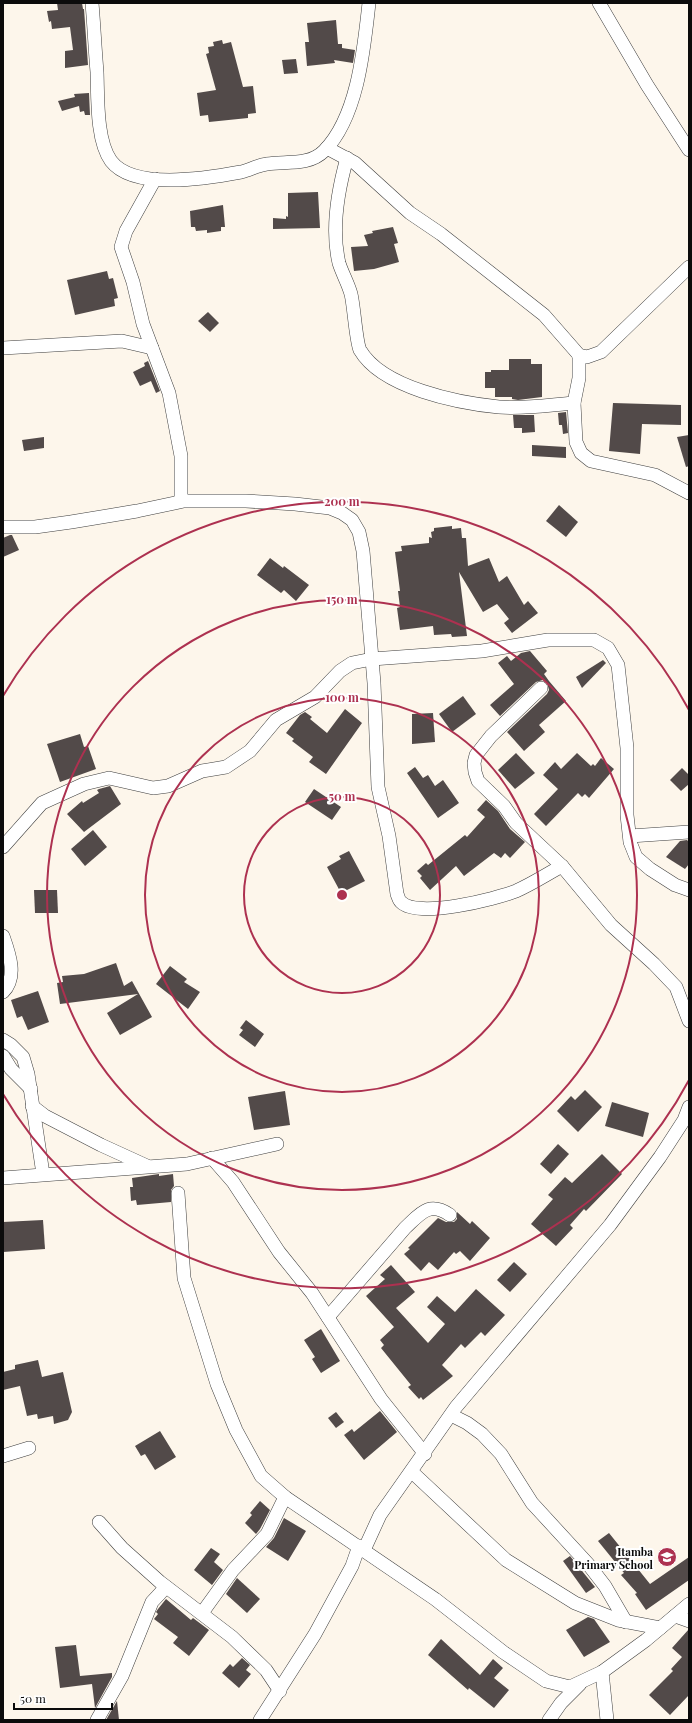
<svg xmlns="http://www.w3.org/2000/svg" width="692" height="1723" viewBox="0 0 692 1723" font-family="'Playfair Display',serif">
<rect width="100%" height="100%" fill="#fdf6eb"/>
<!-- building -->
<g fill="#524a49">
<polygon points="57,3 82,3 83,9 84,9 88,65 65,68 65,51 73,50 70,27 52,29 51,21 49,22 47,11 58,10"/>
<polygon points="336,20 338,44 342,44 342,48 355,50 353,63 334,60 335,63 307,66 305,42 309,42 307,23"/>
<polygon points="222,40 223,44 231,42 243,87 253,86 256,113 248,114 248,118 209,122 208,115 200,116 197,93 216,90 206,54 209,53 208,47 214,46 213,42"/>
<polygon points="296,59 298,73 284,74 282,60"/>
<polygon points="89,93 90,115 85,115 84,111 80,112 79,106 62,111 58,101 75,97 74,94"/>
<polygon points="318,192 320,228 273,229 273,218 286,219 286,216 288,217 288,193"/>
<polygon points="223,205 225,227 221,227 221,231 207,233 207,230 196,231 195,227 191,227 190,211"/>
<polygon points="393,227 398,243 394,244 399,262 374,269 354,271 351,247 368,246 364,235 373,233 372,231"/>
<polygon points="107,271 109,279 113,278 118,298 114,299 115,306 75,315 67,280"/>
<polygon points="208,312 219,323 210,332 198,321"/>
<polygon points="509,359 531,359 531,364 542,364 542,397 518,400 512,399 512,397 495,397 495,388 485,388 485,372 491,372 491,370 509,370"/>
<polygon points="148,361 160,391 156,393 151,381 140,386 133,372 145,366 144,363"/>
<polygon points="613,403 681,405 681,425 642,424 640,454 609,451"/>
<polygon points="566,412 568,433 563,434 562,425 559,425 558,413"/>
<polygon points="513,415 534,415 535,432 522,433 522,428 514,428"/>
<polygon points="689,435 689,466 686,467 677,437"/>
<polygon points="44,437 44,448 24,451 22,440"/>
<polygon points="532,445 566,447 566,458 532,456"/>
<polygon points="559,505 578,522 566,537 546,521"/>
<polygon points="452,526 452,529 461,528 462,538 466,538 468,566 489,558 499,582 507,576 524,605 528,601 538,613 512,633 504,623 509,619 497,604 483,612 459,572 467,636 452,637 451,634 434,635 433,626 400,630 397,608 400,607 398,591 400,591 395,552 402,551 401,546 429,543 429,537 432,538 431,532 434,531 434,528"/>
<polygon points="10,535 12,535 19,550 3,557 3,538"/>
<polygon points="270,558 283,568 284,566 309,585 296,601 284,590 281,593 257,575"/>
<polygon points="530,651 547,671 544,674 549,681 566,701 539,725 545,732 524,751 507,732 547,694 549,690 547,683 543,680 536,682 500,716 490,705 514,684 498,663 507,656 511,661 521,653"/>
<polygon points="603,660 606,663 582,688 576,677"/>
<polygon points="463,696 476,714 452,732 439,714"/>
<polygon points="345,709 362,723 326,774 309,762 313,757 292,741 294,739 286,733 300,715 305,712 312,717 310,719 327,733"/>
<polygon points="433,713 435,742 412,744 412,714"/>
<polygon points="80,734 84,747 88,746 96,769 60,782 47,744"/>
<polygon points="516,753 535,773 515,789 498,770"/>
<polygon points="577,753 591,766 593,764 595,766 601,758 614,769 589,798 585,794 582,797 578,793 546,826 534,814 558,789 543,775 555,762 561,769"/>
<polygon points="415,767 423,778 428,775 435,786 443,780 459,803 438,818 407,773"/>
<polygon points="682,768 689,775 689,784 681,791 670,780"/>
<polygon points="110,786 121,804 84,832 67,814 82,801 83,803 99,793 97,790 99,789"/>
<polygon points="314,789 341,807 332,820 305,802"/>
<polygon points="486,800 498,811 510,829 525,842 510,858 505,853 501,858 494,853 464,876 456,866 430,890 420,878 422,876 417,871 426,863 428,865 465,835 467,837 485,817 477,810"/>
<polygon points="93,830 107,847 85,866 71,849"/>
<polygon points="687,840 689,842 689,864 685,869 666,857 680,841"/>
<polygon points="349,851 365,881 341,893 327,867 341,859 339,856"/>
<polygon points="34,890 57,890 58,913 35,913"/>
<polygon points="116,963 124,986 132,981 152,1017 120,1035 107,1013 138,994 60,1004 57,983 63,982 62,976 84,974"/>
<polygon points="170,966 187,979 184,982 200,992 188,1009 156,984"/>
<polygon points="38,991 49,1022 28,1030 22,1016 17,1018 11,1000"/>
<polygon points="246,1020 264,1034 255,1047 239,1035 243,1030 240,1028"/>
<polygon points="585,1090 602,1107 578,1132 557,1111 571,1096 575,1100"/>
<polygon points="285,1091 290,1125 254,1130 248,1097"/>
<polygon points="612,1102 649,1113 643,1137 605,1126"/>
<polygon points="558,1144 569,1154 551,1174 540,1164"/>
<polygon points="602,1154 622,1174 586,1211 584,1209 570,1225 573,1228 556,1246 531,1224 553,1199 548,1195 565,1177 572,1183"/>
<polygon points="159,1174 159,1176 173,1174 174,1186 171,1190 171,1202 137,1205 136,1200 131,1201 130,1187 133,1187 132,1178"/>
<polygon points="457,1212 470,1224 472,1221 490,1238 470,1261 460,1251 456,1254 454,1252 438,1270 429,1262 421,1271 404,1254 410,1249 408,1248 438,1218 446,1222 454,1222 457,1219"/>
<polygon points="43,1220 45,1249 3,1252 3,1222"/>
<polygon points="514,1262 527,1274 510,1292 497,1280"/>
<polygon points="391,1265 415,1292 396,1308 428,1343 445,1324 427,1307 437,1296 455,1312 476,1289 505,1315 485,1336 481,1332 465,1348 461,1344 442,1365 453,1376 423,1400 421,1397 419,1399 408,1387 411,1385 381,1348 384,1345 380,1340 394,1327 366,1296 385,1279 380,1275"/>
<polygon points="321,1329 340,1361 321,1373 312,1359 315,1357 304,1340"/>
<polygon points="38,1360 42,1377 63,1372 72,1412 68,1420 54,1424 53,1416 38,1419 37,1414 27,1416 20,1386 3,1390 3,1372 15,1369 15,1365"/>
<polygon points="380,1411 397,1432 364,1460 344,1435 352,1429 354,1432"/>
<polygon points="336,1412 344,1422 336,1428 328,1418"/>
<polygon points="160,1431 176,1457 155,1470 145,1454 141,1456 135,1446"/>
<polygon points="260,1501 270,1510 260,1529 256,1534 245,1523 252,1515 250,1513"/>
<polygon points="284,1518 306,1531 288,1561 266,1547 274,1538"/>
<polygon points="609,1533 650,1584 689,1557 689,1580 646,1610 635,1594 637,1593 621,1575 624,1573 598,1541"/>
<polygon points="211,1548 220,1554 214,1562 223,1570 212,1585 194,1570"/>
<polygon points="570,1556 595,1587 586,1593 563,1561"/>
<polygon points="237,1578 260,1599 247,1613 226,1594"/>
<polygon points="166,1599 191,1620 193,1618 209,1630 189,1656 173,1643 178,1637 154,1619 158,1614 156,1612 158,1609"/>
<polygon points="588,1617 594,1619 610,1642 584,1657 566,1630"/>
<polygon points="689,1629 689,1695 670,1715 649,1695 673,1671 671,1669 682,1657 672,1648"/>
<polygon points="441,1639 480,1675 493,1659 503,1668 494,1678 509,1690 494,1708 469,1688 468,1690 428,1655"/>
<polygon points="76,1645 80,1676 112,1673 112,1677 95,1708 92,1684 60,1688 55,1647"/>
<polygon points="242,1658 250,1665 246,1670 251,1674 239,1688 222,1673 230,1664 233,1667"/>
<polygon points="117,1701 119,1720 106,1720"/>
</g>
<g fill="none" stroke-linecap="round" stroke-linejoin="round">
<defs>
<g id="minor">
<path d="M92 3C94 26 95 49 97 72 98 97 96 140 111 161 134 191 209 178 241 172 250 170 258 165 267 164 286 161 309 166 324 151 358 117 364 48 369 3"/>
<polyline points="599,3 647,85 689,150"/>
<polyline points="327,148 355,163 410,213 441,234 544,315 579,355 587,357 601,352 689,267"/>
<path d="M347 158C338 190 331 229 339 263 342 273 348 283 351 294 354 306 356 342 360 350 382 388 458 403 499 407 524 409 549 405 574 403"/>
<polyline points="155,179 126,231 121,247 133,282 143,324 169,393 181,456 181,501"/>
<polyline points="3,348 122,341 152,348"/>
<polyline points="579,355 579,378 574,403 576,442 581,453 591,461 655,475 689,493"/>
<path d="M3 527H35L71 522 137 511 184 501H246L295 504 330 508 342 513 352 520 359 532 363 551 374 683 378 787 389 836 397 894C398 896 399 901 401 902 417 919 496 899 516 891 532 884 547 874 562 866"/>
<polyline points="541,688 491,736 476,755 474,763 475,772 478,781 504,806 516,823 562,866 611,925 654,964 676,987 689,1021"/>
<polyline points="630,836 689,832"/>
<polyline points="3,847 42,803 84,784 109,778 153,788 168,786 202,771 226,767 250,751 276,720 315,697 340,671 352,663 372,659 482,651 548,640 594,640 608,648 618,665 627,748 627,815 630,842 636,857 650,869 675,885 689,890"/>
<path d="M3 936C9 953 18 977 3 992"/>
<polyline points="3,1040 11,1045 23,1057 28,1074 43,1174"/>
<polyline points="3,1056 11,1069 31,1089"/>
<polyline points="32,1106 45,1116 101,1145 147,1166"/>
<polyline points="212,1158 233,1182 279,1252 312,1293 381,1399 425,1454"/>
<polyline points="3,1178 187,1164 277,1144"/>
<polyline points="178,1193 184,1278 217,1384 236,1430 261,1476 285,1497 435,1599 503,1652 546,1681 570,1687 602,1672 646,1640 689,1604"/>
<path d="M328 1317 405 1228C421 1213 429 1201 450 1215"/>
<polyline points="451,1415 467,1423 482,1434 501,1454 532,1503 588,1564 605,1586 626,1622"/>
<polyline points="3,1456 29,1448"/>
<polyline points="412,1472 506,1560 575,1603 618,1620 660,1628"/>
<polyline points="99,1522 122,1548 160,1582 232,1637 266,1670 280,1691"/>
<polyline points="364,1550 380,1515 456,1407 610,1225 660,1157 684,1120 689,1107"/>
<polyline points="202,1613 233,1570 267,1534 285,1497"/>
<polyline points="675,1616 689,1621"/>
<polyline points="602,1672 607,1720"/>
<polyline points="97,1720 122,1676 152,1602 166,1587"/>
<polyline points="260,1720 315,1634 352,1566 359,1546"/>
<polyline points="549,1720 561,1703 580,1684"/>
</g>
</defs>
<!-- minor casing -->
<use href="#minor" stroke="#3e3e3e" stroke-width="14"/>
<!-- minor -->
<use href="#minor" stroke="#fff" stroke-width="13"/>
</g>
<!-- distance rings -->
<g fill="none" stroke="#ad3150" stroke-width="2">
<circle cx="342" cy="895" r="98"/>
<circle cx="342" cy="895" r="197"/>
<circle cx="342" cy="895" r="295"/>
<path d="M689 1080A393 393 0 0 1 3 1094M3 696A393 393 0 0 1 689 710"/>
</g>
<!-- icons -->
<defs>
<symbol id="school-disc" viewBox="-11 -11 22 22"><circle r="9.5" fill="#ad3150" stroke="#fff"/><path d="M0-5L7-2L0 1L-7-2ZM-4 1L0 2.5L4 1V4Q0 6-4 4Z" fill="#fff"/></symbol>
</defs>
<g fill-rule="evenodd">
<use href="#school-disc" x="656" y="1546" width="22" height="22"/>
</g>
<g text-anchor="middle" dominant-baseline="central" stroke-width="4" stroke-linejoin="round" paint-order="stroke">
<!-- poi labels -->
<g font-size="11" font-weight="bold" fill="#0b0b0b" stroke="#fff" text-anchor="end">
<text x="653" y="1551">Itamba<tspan x="653" dy="13">Primary School</tspan></text>
</g>
</g>
<circle cx="342" cy="895" r="6" fill="#ad3150" stroke="#fff" stroke-width="2"/>
<g font-size="12" text-anchor="middle" font-weight="bold" fill="#ad3150" stroke="#fff" stroke-width="4" stroke-linejoin="round" paint-order="stroke">
<text x="342" y="506">200 m</text>
<text x="342" y="604">150 m</text>
<text x="342" y="702">100 m</text>
<text x="342" y="801">50 m</text>
</g>
<!-- border -->
<rect width="692" height="1723" fill="none" stroke="#0b0b0b" stroke-width="8"/>
<!-- scale -->
<path d="M14 1703v6h98v-6" fill="none" stroke="#0b0b0b" stroke-width="2"/>
<text x="20" y="1703" font-size="12" fill="#0b0b0b" stroke="#ffffff" stroke-width="3" paint-order="stroke">50 m</text>
</svg>
